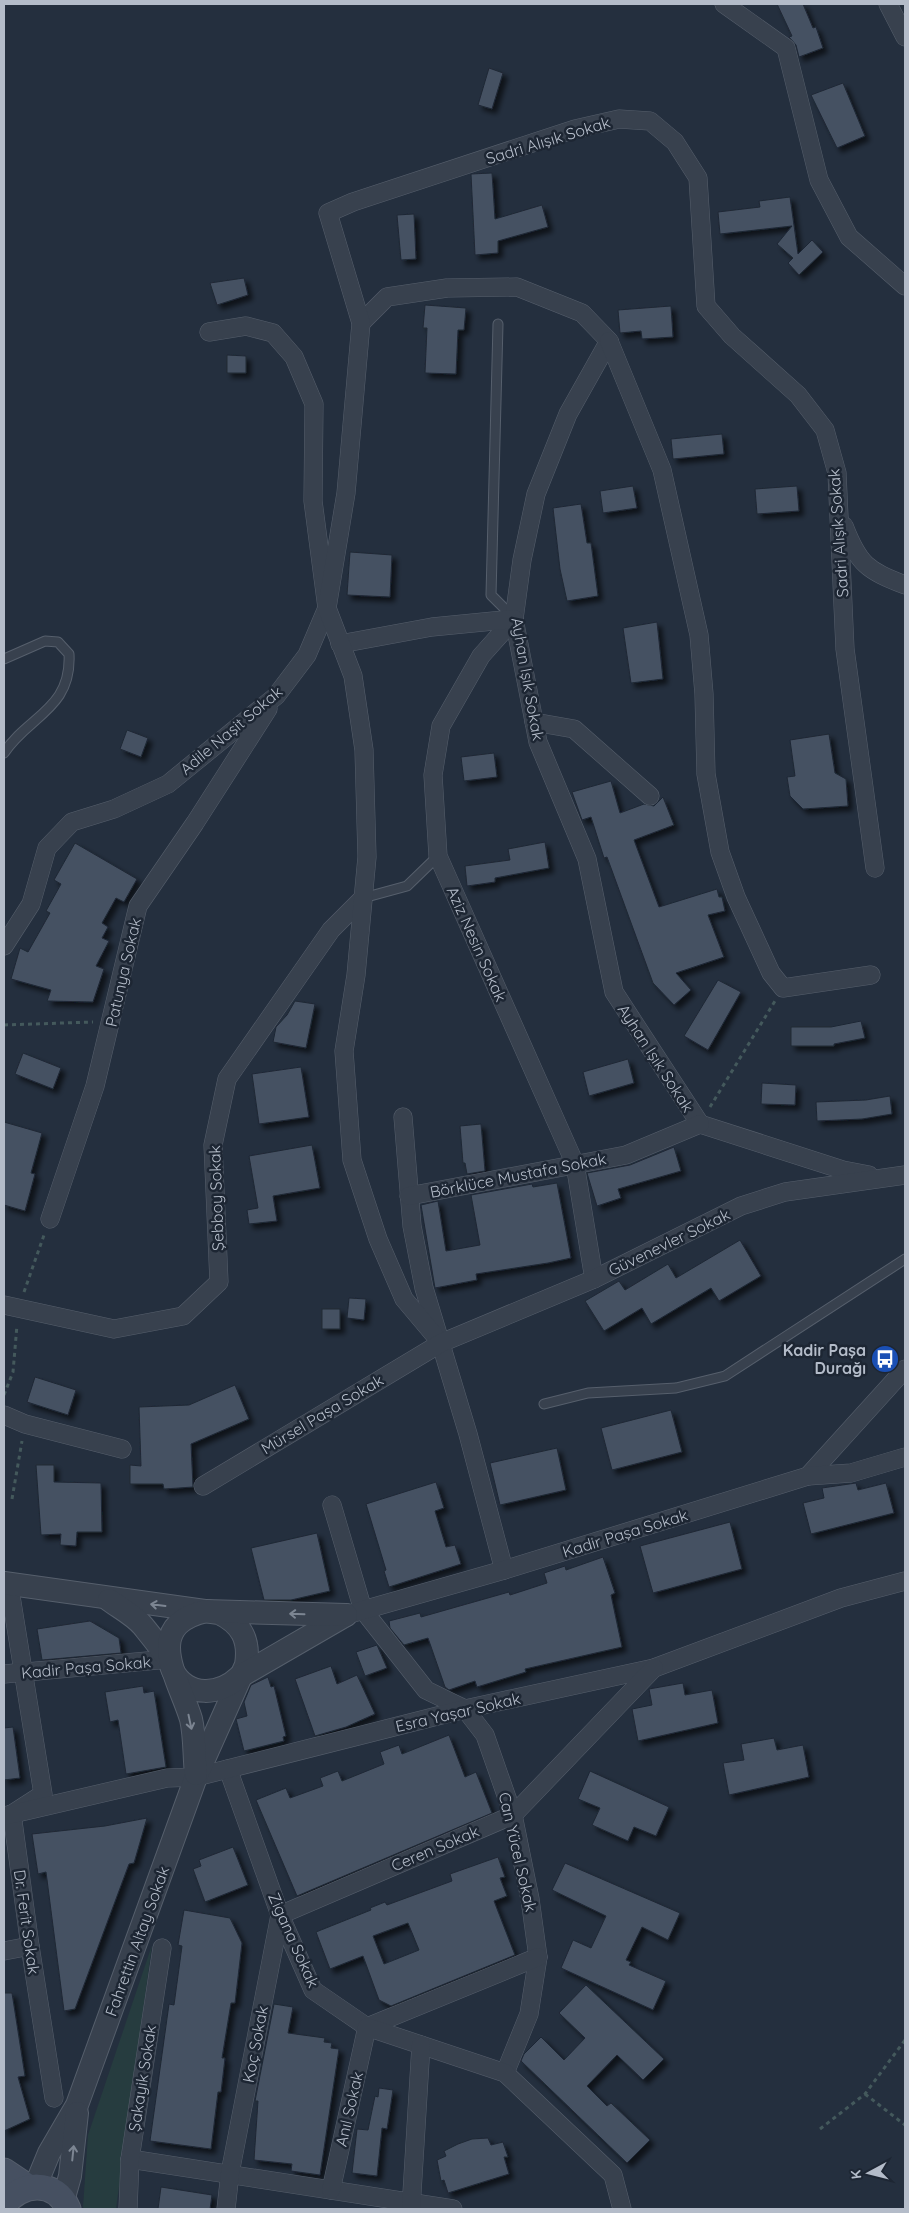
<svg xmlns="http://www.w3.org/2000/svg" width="909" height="2213" viewBox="0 0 909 2213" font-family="Quicksand,sans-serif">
<defs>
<filter id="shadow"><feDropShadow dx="4.5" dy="4.5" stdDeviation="2.5" flood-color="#0009"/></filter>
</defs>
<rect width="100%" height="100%" fill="#242f3e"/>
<!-- green -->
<polygon fill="#263c3f" points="152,1945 116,2209 84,2209 83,2207 88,2135"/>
<!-- building -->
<g fill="#455162" stroke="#1f2835" fill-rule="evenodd" filter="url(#shadow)">
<polygon points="777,4 803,4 813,28 816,27 823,48 799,57 796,45 789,37 792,36"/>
<polygon points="489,68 503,73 492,109 478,105"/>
<polygon points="843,83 865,136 837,148 811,95"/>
<polygon points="492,173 495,219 542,205 548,227 498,241 498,253 475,255 471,174"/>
<polygon points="790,197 798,254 812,240 823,252 799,275 788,263 793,258 777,244 792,226 720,234 718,212 760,207 759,201"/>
<polygon points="414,214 416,259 401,260 397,215"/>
<polygon points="244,278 248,295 217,305 210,283"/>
<polygon points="425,305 466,308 464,330 458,330 456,374 425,373 427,328 423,328"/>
<polygon points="671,306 673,337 642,339 641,331 620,333 618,310"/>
<polygon points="227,355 246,356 246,373 227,373"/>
<polygon points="722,434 724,454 673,459 671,439"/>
<polygon points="633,486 637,508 603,513 600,491"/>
<polygon points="797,486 799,511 757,514 755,489"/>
<polygon points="581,504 587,543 591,543 598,596 567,601 560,569 553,508"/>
<polygon points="350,552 392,555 390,597 347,595"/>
<polygon points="657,622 663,679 631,683 623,628"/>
<polygon points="127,730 148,738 141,757 120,749"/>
<polygon points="829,734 835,773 846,779 848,806 803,809 790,796 787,777 795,776 790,740"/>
<polygon points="494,753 497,777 464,781 461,757"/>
<polygon points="611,781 620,813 644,804 654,806 663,797 674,825 634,840 659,907 717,889 719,897 722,897 725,911 708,915 724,957 676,973 691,990 674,1005 653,983 607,857 604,858 591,817 582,820 572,792"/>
<polygon points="545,842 549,868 495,878 495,882 467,886 465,866 510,860 508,849"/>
<polygon points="75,843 137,879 124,902 116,898 102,923 108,927 102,938 109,941 96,966 104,969 93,1002 47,1001 51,990 11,979 20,948 28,952 50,913 46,911 61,884 54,880"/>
<polygon points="718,980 741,992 708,1050 684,1036"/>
<polygon points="295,1001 315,1004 306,1048 273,1042 276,1027 287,1015"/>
<polygon points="861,1021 865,1038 834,1044 834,1046 791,1046 791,1027 831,1027"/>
<polygon points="23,1053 61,1068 53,1089 15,1074"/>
<polygon points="628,1059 634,1083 589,1096 583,1072"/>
<polygon points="301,1067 309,1117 259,1124 252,1074"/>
<polygon points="762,1083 796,1085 795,1105 761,1104"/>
<polygon points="890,1096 892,1114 862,1119 817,1121 816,1102 866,1100"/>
<polygon points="4,1122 42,1133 31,1173 35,1174 25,1211 4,1205"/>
<polygon points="481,1124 485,1171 467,1174 465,1163 463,1163 460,1126"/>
<polygon points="312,1145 320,1188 273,1196 277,1221 249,1224 247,1210 258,1208 249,1156"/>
<polygon points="674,1147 681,1171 618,1189 621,1198 597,1206 587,1173 630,1165"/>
<polygon points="557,1183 571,1258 548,1263 476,1274 477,1280 435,1288 421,1205 438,1201 446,1251 480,1245 471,1195 532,1184 533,1187"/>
<polygon points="740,1240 761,1276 719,1301 711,1288 651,1324 642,1308 604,1331 585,1301 619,1281 625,1290 668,1264 676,1278"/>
<polygon points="349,1298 366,1299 364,1320 347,1318"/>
<rect x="322" y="1309" width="18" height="20"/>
<polygon points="35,1377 76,1390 68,1415 27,1402"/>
<polygon points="235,1385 249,1419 191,1444 193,1487 164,1489 163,1484 130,1484 130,1465 141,1466 139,1407 189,1405"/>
<polygon points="671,1410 682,1452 612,1470 601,1428"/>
<polygon points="557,1448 566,1490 500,1505 490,1463"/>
<polygon points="36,1465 54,1465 54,1482 101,1483 102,1532 77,1532 76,1546 60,1545 61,1534 41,1535"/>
<polygon points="436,1482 444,1508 435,1511 446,1547 455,1545 461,1564 389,1587 384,1571 386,1570 366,1504"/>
<polygon points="856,1483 858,1490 886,1483 894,1513 811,1534 803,1503 824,1498 822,1488"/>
<polygon points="730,1522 742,1569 653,1593 640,1546"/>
<polygon points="317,1533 330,1591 291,1600 264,1600 251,1548"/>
<polygon points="603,1557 615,1593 611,1595 622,1647 525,1669 526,1672 477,1687 475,1681 449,1690 445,1687 428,1638 404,1645 390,1628 389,1621 420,1613 421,1617 509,1592 510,1595 547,1583 544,1573 565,1566 566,1570"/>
<polygon points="90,1621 119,1638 121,1653 42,1660 37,1629"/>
<polygon points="377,1645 387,1668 365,1676 356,1652"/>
<polygon points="331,1666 337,1684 357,1675 375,1714 346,1727 315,1736 295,1679"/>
<polygon points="268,1677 271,1687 274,1686 286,1736 283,1737 284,1741 244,1751 236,1719 247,1716 244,1702 251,1685"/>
<polygon points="683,1683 685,1695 712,1690 718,1723 638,1741 632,1709 652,1705 649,1689"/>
<polygon points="143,1686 144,1693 154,1691 166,1767 126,1774 118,1720 110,1722 105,1692"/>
<polygon points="13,1727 20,1778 4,1780 4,1728"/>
<polygon points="449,1735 465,1777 476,1772 492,1813 297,1896 256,1800 286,1788 290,1798 323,1786 320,1778 338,1771 342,1781 384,1764 380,1752 399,1745 402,1754"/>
<polygon points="774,1738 777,1750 803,1745 809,1777 729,1795 723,1763 744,1760 741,1744"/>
<polygon points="590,1771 669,1807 656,1836 634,1827 628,1841 592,1825 600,1808 578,1799"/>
<polygon points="147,1818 134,1863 129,1864 75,2009 64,2011 46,1872 38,1874 32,1834 105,1826"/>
<polygon points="233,1847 248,1885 205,1902 193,1869 201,1866 199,1860"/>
<path d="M498 1857 505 1877 500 1878 507 1896 494 1901 515 1955 391 2006 379 2000 363 1956 330 1969 316 1932 371 1910 370 1908 385 1902 387 1905 452 1881 450 1874ZM408 1923 419 1950 384 1964 373 1936Z"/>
<polygon points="565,1863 680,1913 668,1940 642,1927 626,1960 631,1962 629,1965 666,1981 653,2010 561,1968 573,1940 591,1948 606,1916 552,1890"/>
<polygon points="184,1910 230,1918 242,1943 235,2003 231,2003 222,2058 225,2058 221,2092 218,2092 211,2149 150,2141 169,2004 174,2005 182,1946 178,1945"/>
<polygon points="586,1985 664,2059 643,2080 617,2055 587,2086 607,2106 611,2103 650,2140 627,2163 521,2061 524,2054 541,2037 564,2060 585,2038 559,2013"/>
<polygon points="4,1993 12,1993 25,2076 18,2077 30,2119 4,2131"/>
<polygon points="274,2004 293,2007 288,2033 325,2038 324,2042 332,2043 331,2048 339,2049 320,2175 291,2171 292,2164 254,2160 258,2101 255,2101"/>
<polygon points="379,2088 393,2090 387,2129 382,2128 377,2176 352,2173 357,2129 368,2130 375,2096 378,2097"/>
<polygon points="488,2138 491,2145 503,2142 508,2157 504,2157 509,2174 448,2193 444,2180 441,2181 437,2160 446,2156 444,2151 458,2144 472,2139"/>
<polygon points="161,2187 212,2195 210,2209 158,2209"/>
</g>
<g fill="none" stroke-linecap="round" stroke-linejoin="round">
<defs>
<g id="service">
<polyline points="498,324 491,595 514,618"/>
<path d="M4 659 45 641 58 642 69 654C72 709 28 716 4 753"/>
<polyline points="363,898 407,886 438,856"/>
<polyline points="544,1404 588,1393 676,1388 725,1376 905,1259"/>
</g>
<g id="minor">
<polyline points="724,4 786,48 819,180 849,237 905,286"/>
<polyline points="888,4 905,37"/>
<polyline points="361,323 387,297 447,288 517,287 582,313 609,341 568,414 536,494 522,560 514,619 538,742 587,859 614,992 700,1124"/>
<polyline points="609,341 662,470 699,635 704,694 706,774 720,852 736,897 771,973 783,988 871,975"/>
<path d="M844 526C859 565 867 570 905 585"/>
<polyline points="514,619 481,656 441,726 433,775 438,856 575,1164 594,1279"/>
<polyline points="340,644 432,627 514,619"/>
<polyline points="534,722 574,729 650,796"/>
<polyline points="4,946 31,904 47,848 72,822 114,809 168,784 276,696 307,655 327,608 313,501 314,404 294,357 273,333 246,326 209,332"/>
<polyline points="403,1117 412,1226 424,1288 468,1434 504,1570"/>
<polyline points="700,1124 843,1170 869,1175"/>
<polyline points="409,1196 626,1155 700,1124"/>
<polyline points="50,1219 95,1086 138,906 195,823 268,709"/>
<polyline points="4,1305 114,1329 183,1316 219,1282 213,1145 227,1079 331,930 363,898"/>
<polyline points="441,1343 404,1299 378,1239 352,1160 344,1051 356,975 367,857 364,750 353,676 327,608 346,493 361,323 328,213 353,202 575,129 619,119 650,121 675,142 698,178 706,306 732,336 798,395 825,430 837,473 845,649 875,868"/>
<polyline points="4,1415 25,1424 122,1449"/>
<polyline points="808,1476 905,1369"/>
<polyline points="203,1486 441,1343 594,1279 741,1206 785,1192 905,1175"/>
<polyline points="332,1505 363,1610 426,1690 465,1709 485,1735 513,1815 530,1899 538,1957 529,2014 505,2073"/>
<polyline points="9,1584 43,1794 12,1814 30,1946 54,2098"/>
<polyline points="353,1613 504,1570 808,1476 851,1473 905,1457"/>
<polyline points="4,1674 169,1659"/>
<polyline points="228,1769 280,1915 313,1990 367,2027 538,1957"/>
<polyline points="4,1816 167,1778 196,1777 465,1709 654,1668 841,1598 905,1581"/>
<polyline points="4,1951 30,1946"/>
<polyline points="130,2159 453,2209"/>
<polyline points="331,2190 367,2027 505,2073 613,2175 622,2209"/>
<polyline points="128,2209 130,2159 162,1948"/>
<polyline points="226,2209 230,2173 280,1915 513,1815 654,1668"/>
<polyline points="411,2209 421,2045"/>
</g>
<g id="tertiary">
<path d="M4 1583 219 1613C242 1624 250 1640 246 1665L196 1777 77 2105 49 2153 35 2187"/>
<path d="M109 1600C120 1608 135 1616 143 1626 151 1636 160 1647 167 1657 170 1661 171 1667 173 1671 188 1698 220 1695 239 1677L346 1615"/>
<path d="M196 1774C194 1756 195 1736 191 1719 179 1679 141 1626 206 1611L346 1615"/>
<polyline points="63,2201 70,2176 77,2113"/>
</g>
<g id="secondary">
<polyline points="4,2171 28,2187"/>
<path d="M4 2205C20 2182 56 2179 68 2209"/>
</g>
</defs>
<!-- service casing -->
<use href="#service" stroke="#565f6c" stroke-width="11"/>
<!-- minor casing -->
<use href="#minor" stroke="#565f6c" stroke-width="19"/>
<!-- tertiary casing -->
<use href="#tertiary" stroke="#565f6c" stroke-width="24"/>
<!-- secondary casing -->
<use href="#secondary" stroke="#565f6c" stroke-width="27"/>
<!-- path -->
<g stroke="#44595c" stroke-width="3" stroke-dasharray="4 4" stroke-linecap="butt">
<polyline points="4,1025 93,1022"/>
<polyline points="710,1107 775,1001"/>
<polyline points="24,1292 44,1235"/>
<polyline points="4,1395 13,1372 17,1325"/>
<polyline points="12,1499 22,1441"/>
<polyline points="865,2094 905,2125"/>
<polyline points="820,2129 865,2094 905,2040"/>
</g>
<!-- service -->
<use href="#service" stroke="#38414e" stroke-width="9"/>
<!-- minor -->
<use href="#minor" stroke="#38414e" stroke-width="18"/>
<!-- tertiary -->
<use href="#tertiary" stroke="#38414e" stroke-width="22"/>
<!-- secondary -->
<use href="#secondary" stroke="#465061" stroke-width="25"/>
</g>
<!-- one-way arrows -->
<defs><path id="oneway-shaft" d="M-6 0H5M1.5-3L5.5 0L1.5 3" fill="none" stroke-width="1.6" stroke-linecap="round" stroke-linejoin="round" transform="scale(1.25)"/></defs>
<g stroke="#7c8592">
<use href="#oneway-shaft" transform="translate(158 1605) rotate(-173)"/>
<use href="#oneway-shaft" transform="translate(297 1614) rotate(-178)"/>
<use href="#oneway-shaft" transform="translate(190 1722) rotate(78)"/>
<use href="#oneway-shaft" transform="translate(73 2153) rotate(-84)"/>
</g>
<!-- icons -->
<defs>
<symbol id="bus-disc" viewBox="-11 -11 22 22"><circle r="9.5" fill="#1a4fb4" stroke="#1d2633"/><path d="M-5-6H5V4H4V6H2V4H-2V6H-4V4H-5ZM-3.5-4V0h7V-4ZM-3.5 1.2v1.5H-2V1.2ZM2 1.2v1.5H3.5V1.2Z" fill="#fff"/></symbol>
</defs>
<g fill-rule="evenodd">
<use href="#bus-disc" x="869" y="1343" width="32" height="32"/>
</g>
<g text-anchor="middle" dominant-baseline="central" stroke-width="5" stroke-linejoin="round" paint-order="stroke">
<!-- street labels -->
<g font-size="16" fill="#b4bcc9" stroke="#1d2633">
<text transform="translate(548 140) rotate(-17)">Sadri Alışık Sokak</text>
<text transform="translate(838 533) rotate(-94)">Sadri Alışık Sokak</text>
<text transform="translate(528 679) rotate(80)">Ayhan Işık Sokak</text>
<text transform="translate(231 730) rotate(-40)">Adile Naşit Sokak</text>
<text transform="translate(477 944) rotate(66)">Aziz Nesin Sokak</text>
<text transform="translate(123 972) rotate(-77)">Patunya Sokak</text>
<text transform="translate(656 1058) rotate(57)">Ayhan Işık Sokak</text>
<text transform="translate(518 1175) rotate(-11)">Börklüce Mustafa Sokak</text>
<text transform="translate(216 1198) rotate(-92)">Şebboy Sokak</text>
<text transform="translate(669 1242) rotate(-26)">Güvenevler Sokak</text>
<text transform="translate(322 1414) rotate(-31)">Mürsel Paşa Sokak</text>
<text transform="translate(625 1533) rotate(-17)">Kadir Paşa Sokak</text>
<text transform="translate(86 1667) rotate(-5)">Kadir Paşa Sokak</text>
<text transform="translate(458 1712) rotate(-13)">Esra Yaşar Sokak</text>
<text transform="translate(435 1848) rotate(-23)">Ceren Sokak</text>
<text transform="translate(518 1852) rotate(77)">Can Yücel Sokak</text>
<text transform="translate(27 1922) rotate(82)">Dr. Ferit Sokak</text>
<text transform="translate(294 1940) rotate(66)">Zigana Sokak</text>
<text transform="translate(137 1941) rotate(-70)">Fahrettin Altay Sokak</text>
<text transform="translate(255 2044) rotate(-79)">Koç Sokak</text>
<text transform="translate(142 2078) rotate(-81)">Şakayik Sokak</text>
<text transform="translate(349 2109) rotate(-77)">Anıl Sokak</text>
</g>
<!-- poi labels -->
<g font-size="16" font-weight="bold" fill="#b4bcc9" stroke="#1d2633" text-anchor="end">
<text x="866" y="1350">Kadir Paşa<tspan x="866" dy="18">Durağı</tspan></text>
</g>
</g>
<!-- border -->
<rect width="909" height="2213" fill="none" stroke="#b4bcc9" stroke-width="10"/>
<!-- north arrow -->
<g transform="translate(869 2173) rotate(263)" stroke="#1d2633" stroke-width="4" paint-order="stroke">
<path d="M0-4L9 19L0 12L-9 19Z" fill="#b4bcc9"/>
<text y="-8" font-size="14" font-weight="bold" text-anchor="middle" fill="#b4bcc9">K</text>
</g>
</svg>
